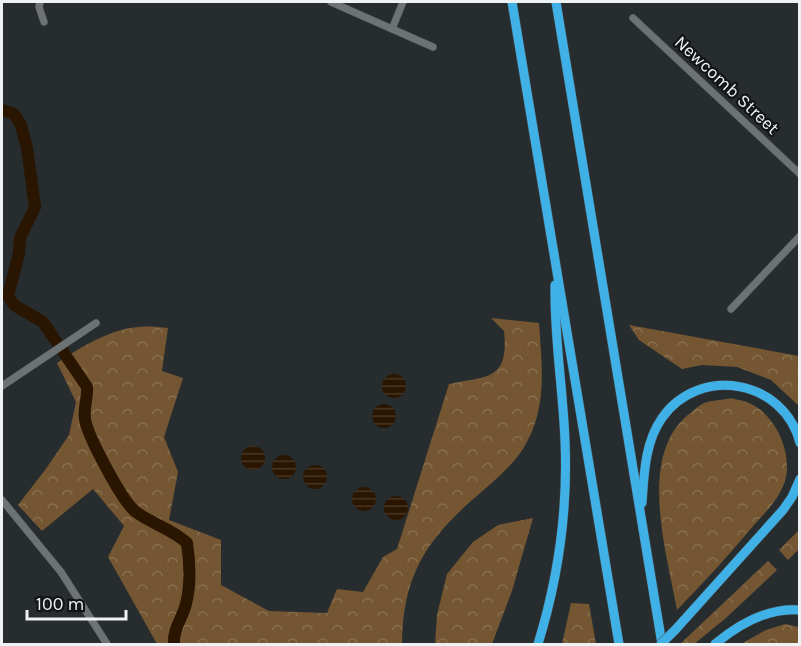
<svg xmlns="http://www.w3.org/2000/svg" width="801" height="646" viewBox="0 0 801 646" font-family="Karla,sans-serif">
<defs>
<pattern id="forest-crowns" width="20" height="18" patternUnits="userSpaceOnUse" patternTransform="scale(1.5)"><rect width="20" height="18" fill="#745632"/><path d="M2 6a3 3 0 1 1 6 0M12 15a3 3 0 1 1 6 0" fill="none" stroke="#886f50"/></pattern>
<pattern id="water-rules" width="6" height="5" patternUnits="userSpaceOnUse" patternTransform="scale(1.5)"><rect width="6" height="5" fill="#291500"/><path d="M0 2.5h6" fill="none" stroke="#483826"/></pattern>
</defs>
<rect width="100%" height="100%" fill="#272c2e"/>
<!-- forest -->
<g fill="url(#forest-crowns)">
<path d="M491 318 539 323C542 367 548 409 523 449 510 469 489 485 471 501 423 544 403 579 402 644H157L108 557 124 526 93 489 42 531 18 505 45 470 69 435 76 402 57 363C79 348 112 328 139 327 149 326 158 327 168 328L162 371 183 378 164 437 178 472 169 520 221 540V585L269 611 327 613 337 589 363 592 383 557 397 549 449 384C489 376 509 380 504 331Z"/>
<polygon points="629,325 799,356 799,406 771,380 737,367 702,365 682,369 639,340"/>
<path d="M731 398C738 400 747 401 753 405 778 418 794 458 784 484 778 500 765 513 754 525 730 554 704 582 677 610 667 553 635 451 693 411 696 408 700 405 704 403 712 400 723 400 731 398Z"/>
<polygon points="533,518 512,591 492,644 435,644 437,615 447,574 473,542 498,525"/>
<polygon points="799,530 799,549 788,560 779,550"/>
<polygon points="768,561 777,570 726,618 694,644 680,644"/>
<polygon points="571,603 589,604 596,644 562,644"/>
<polygon points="785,624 799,627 799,644 741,644 766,630"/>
</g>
<!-- water -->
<g fill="url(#water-rules)">
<circle cx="394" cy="386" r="12"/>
<circle cx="384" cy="416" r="12"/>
<circle cx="253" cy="458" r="12"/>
<circle cx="284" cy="467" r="12"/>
<circle cx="315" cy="477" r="12"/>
<circle cx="364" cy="499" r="12"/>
<circle cx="396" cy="508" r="12"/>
</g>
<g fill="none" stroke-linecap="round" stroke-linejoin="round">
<!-- river -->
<path stroke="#291500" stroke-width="12" d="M2 110 14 114 21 125 27 148 35 207 20 238 19 253 8 296 14 305 43 322 87 387C88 398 83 409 85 419 87 435 123 503 136 512 152 524 172 529 187 543 190 563 191 584 186 604 182 619 173 629 174 644"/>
<defs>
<g id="minor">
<polyline points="40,2 39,7 44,22"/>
<polyline points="331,2 433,47"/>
<polyline points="633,18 800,174"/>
<polyline points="392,29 403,2"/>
<polyline points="731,309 800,236"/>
<polyline points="2,386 96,323"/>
<polyline points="2,500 61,572 107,644"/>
</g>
<g id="highway">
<polyline points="512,2 619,644"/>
<polyline points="556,2 662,644"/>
<path d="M642 503C644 474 645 442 662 418 699 365 784 379 800 443"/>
<polyline points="676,629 783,510 792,497 800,479"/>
<path d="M538 644C558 579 568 510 565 441 563 389 554 337 555 285"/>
<path d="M715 644C738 625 768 607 800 610"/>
</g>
</defs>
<!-- minor casing -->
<use href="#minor" stroke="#46494b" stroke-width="8"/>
<!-- highway casing -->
<use href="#highway" stroke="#46494b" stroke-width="10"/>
<!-- minor -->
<use href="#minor" stroke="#6d7274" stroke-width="7"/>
<!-- highway -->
<use href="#highway" stroke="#3fb1e6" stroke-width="9"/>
<defs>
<polyline id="highway-bridge" points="661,644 676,629"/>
</defs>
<!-- highway-bridge casing -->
<use href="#highway-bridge" stroke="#46494b" stroke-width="10" stroke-linecap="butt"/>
<!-- highway-bridge -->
<use href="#highway-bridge" stroke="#3fb1e6" stroke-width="9"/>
</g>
<g text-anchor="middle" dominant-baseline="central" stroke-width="4.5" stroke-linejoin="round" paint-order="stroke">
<!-- street labels -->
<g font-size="18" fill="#eff2f4" stroke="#121415">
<text transform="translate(727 85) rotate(43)">Newcomb Street</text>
</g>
</g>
<!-- border -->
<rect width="801" height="646" fill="none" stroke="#eff2f4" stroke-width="6"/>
<!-- scale -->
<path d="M27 610v9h99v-9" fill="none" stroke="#eff2f4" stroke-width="3"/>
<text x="36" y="610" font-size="18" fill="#eff2f4" stroke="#121415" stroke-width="4.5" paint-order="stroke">100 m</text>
</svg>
